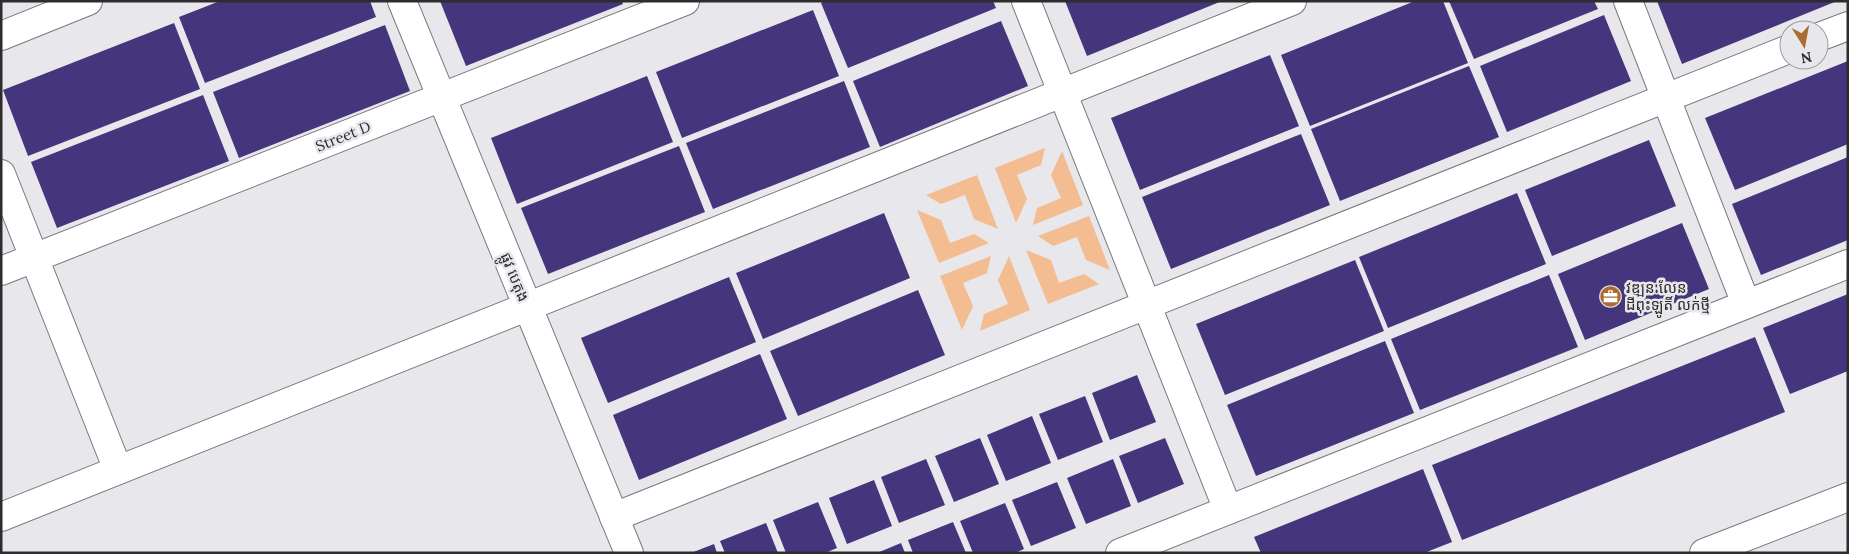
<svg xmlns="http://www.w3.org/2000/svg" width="1849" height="554" viewBox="0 0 1849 554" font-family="Lora,'Noto Sans Khmer',serif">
<rect width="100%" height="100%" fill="#e8e7ec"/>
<!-- green -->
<g fill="#f3bd91">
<polygon points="1045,148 1041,165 1017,175 1027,199 1016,223 995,168"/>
<polygon points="1062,151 1083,205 1033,225 1037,208 1061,198 1051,175"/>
<polygon points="977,175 998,229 974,219 965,195 941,204 926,195"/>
<polygon points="917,210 941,220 950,243 974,234 989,243 939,263"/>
<polygon points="1089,216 1110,270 1086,260 1077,237 1053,246 1038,236"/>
<polygon points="1026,250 1051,260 1059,283 1084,274 1099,284 1048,304"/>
<polygon points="991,256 987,273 963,283 973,306 962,330 940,276"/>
<polygon points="1009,256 1030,310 980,331 984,314 1008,304 998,280"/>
</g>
<!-- building -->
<g fill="#44357c">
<polygon points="220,1 370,1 376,17 205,83 179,17"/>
<polygon points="440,1 622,1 623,4 466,66"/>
<polygon points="825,1 993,1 996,8 848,68 821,3"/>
<polygon points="1065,1 1222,1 1087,56"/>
<polygon points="1415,1 1443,1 1468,63 1310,126 1281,55"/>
<polygon points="1449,1 1594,1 1598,9 1474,59"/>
<polygon points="1657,1 1837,1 1682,64"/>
<polygon points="813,10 839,76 682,138 656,72"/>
<polygon points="1604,15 1631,81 1507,132 1480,66"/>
<polygon points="1001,21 1028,86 880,147 853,81"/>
<polygon points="174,23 200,89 28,156 3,90"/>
<polygon points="385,25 410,91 239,158 213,92"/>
<polygon points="1270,55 1299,126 1140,190 1111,118"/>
<polygon points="1848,61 1848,144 1735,190 1705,118"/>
<polygon points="1469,66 1499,137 1340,201 1311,129"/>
<polygon points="647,76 673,142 517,204 491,138"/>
<polygon points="844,81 870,147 713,209 686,143"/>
<polygon points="203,95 229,161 57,228 31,162"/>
<polygon points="1301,134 1330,205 1171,269 1142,197"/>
<polygon points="1649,140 1676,206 1552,256 1525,190"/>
<polygon points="679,146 705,212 548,274 521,208"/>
<polygon points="1848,157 1848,240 1761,275 1732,204"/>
<polygon points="1517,193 1546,264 1388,328 1359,257"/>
<polygon points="884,213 910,278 763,339 736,273"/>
<polygon points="1682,223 1709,289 1585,340 1558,274"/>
<polygon points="1355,260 1384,331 1225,395 1196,324"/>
<polygon points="1549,275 1578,347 1420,410 1391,339"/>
<polygon points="729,277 756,342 608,403 581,338"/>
<polygon points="918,290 945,355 798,416 770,351"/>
<polygon points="1848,294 1848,371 1790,394 1763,328"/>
<polygon points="1755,337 1785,412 1462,540 1432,465"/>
<polygon points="1385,341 1414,413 1256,476 1227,405"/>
<polygon points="760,354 787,419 639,480 613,415"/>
<polygon points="1137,375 1156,422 1110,440 1092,393"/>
<polygon points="1085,396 1103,442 1058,460 1039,414"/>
<polygon points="1032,416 1051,463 1006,481 987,435"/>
<polygon points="980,438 999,484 954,502 935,456"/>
<polygon points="1165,438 1184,484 1138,503 1119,456"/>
<polygon points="926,459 945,505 899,523 881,477"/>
<polygon points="1113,459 1131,506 1086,524 1067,478"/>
<polygon points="1423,469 1452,542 1424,553 1261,553 1254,537"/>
<polygon points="874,480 892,526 847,544 829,498"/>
<polygon points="1057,482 1076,528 1031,546 1012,500"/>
<polygon points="818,502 837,548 825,553 786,553 773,520"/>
<polygon points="1005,503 1024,549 1015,553 973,553 960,521"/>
<polygon points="953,522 966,553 913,553 908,540"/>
<polygon points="766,523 778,553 725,553 720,541"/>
<polygon points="901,543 905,553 877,553"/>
<polygon points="714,544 717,553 691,553"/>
</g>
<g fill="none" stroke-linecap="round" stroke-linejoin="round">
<defs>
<g id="street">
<polyline points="402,1 629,553"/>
<polyline points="1026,1 1228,510"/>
<polyline points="1628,1 1746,304"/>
<polyline points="1,36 88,1"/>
<polyline points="1819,37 1848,26"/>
<polyline points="1,174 118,470"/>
<polyline points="1,271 685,1"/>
<polyline points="1,517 1292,1"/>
<polyline points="614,517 1789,49"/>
<polyline points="1120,553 1848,264"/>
<polyline points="1704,553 1848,497"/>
</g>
</defs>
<!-- street casing -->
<use href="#street" stroke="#7a797e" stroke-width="30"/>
<!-- street -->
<use href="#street" stroke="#fff" stroke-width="28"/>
</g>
<!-- icons -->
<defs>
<symbol id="office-disc" viewBox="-11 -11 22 22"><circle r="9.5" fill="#ab6c32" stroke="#e8e7ec"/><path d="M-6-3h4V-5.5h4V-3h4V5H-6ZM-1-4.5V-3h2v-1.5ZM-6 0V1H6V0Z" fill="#fff"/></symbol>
</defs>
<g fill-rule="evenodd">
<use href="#office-disc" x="1598" y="284" width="25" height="25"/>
</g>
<g text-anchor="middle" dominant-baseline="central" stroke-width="5" stroke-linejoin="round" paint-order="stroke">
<!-- street labels -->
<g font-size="15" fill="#2d2d2f" stroke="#e8e7ec">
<text transform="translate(343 136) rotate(-22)">Street D</text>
<text transform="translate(515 277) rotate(68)">ផ្លូវ បេតុង</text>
</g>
<!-- poi labels -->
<g font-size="15" fill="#2d2d2f" stroke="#e8e7ec" text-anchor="start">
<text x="1626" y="287">វឌ្ឍនៈលែន<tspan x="1626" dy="17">ដីពុះឡូតិ៍ លក់ថ្មី</tspan></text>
</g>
</g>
<!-- border -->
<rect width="1849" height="554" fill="none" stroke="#2d2d2f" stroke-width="5"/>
<!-- north arrow -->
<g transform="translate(1804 45) rotate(169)"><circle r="24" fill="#e8e7ec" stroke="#9d9da0"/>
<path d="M0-4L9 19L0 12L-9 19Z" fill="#ab6c32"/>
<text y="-8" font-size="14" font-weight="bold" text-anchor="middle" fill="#2d2d2f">N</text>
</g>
</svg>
